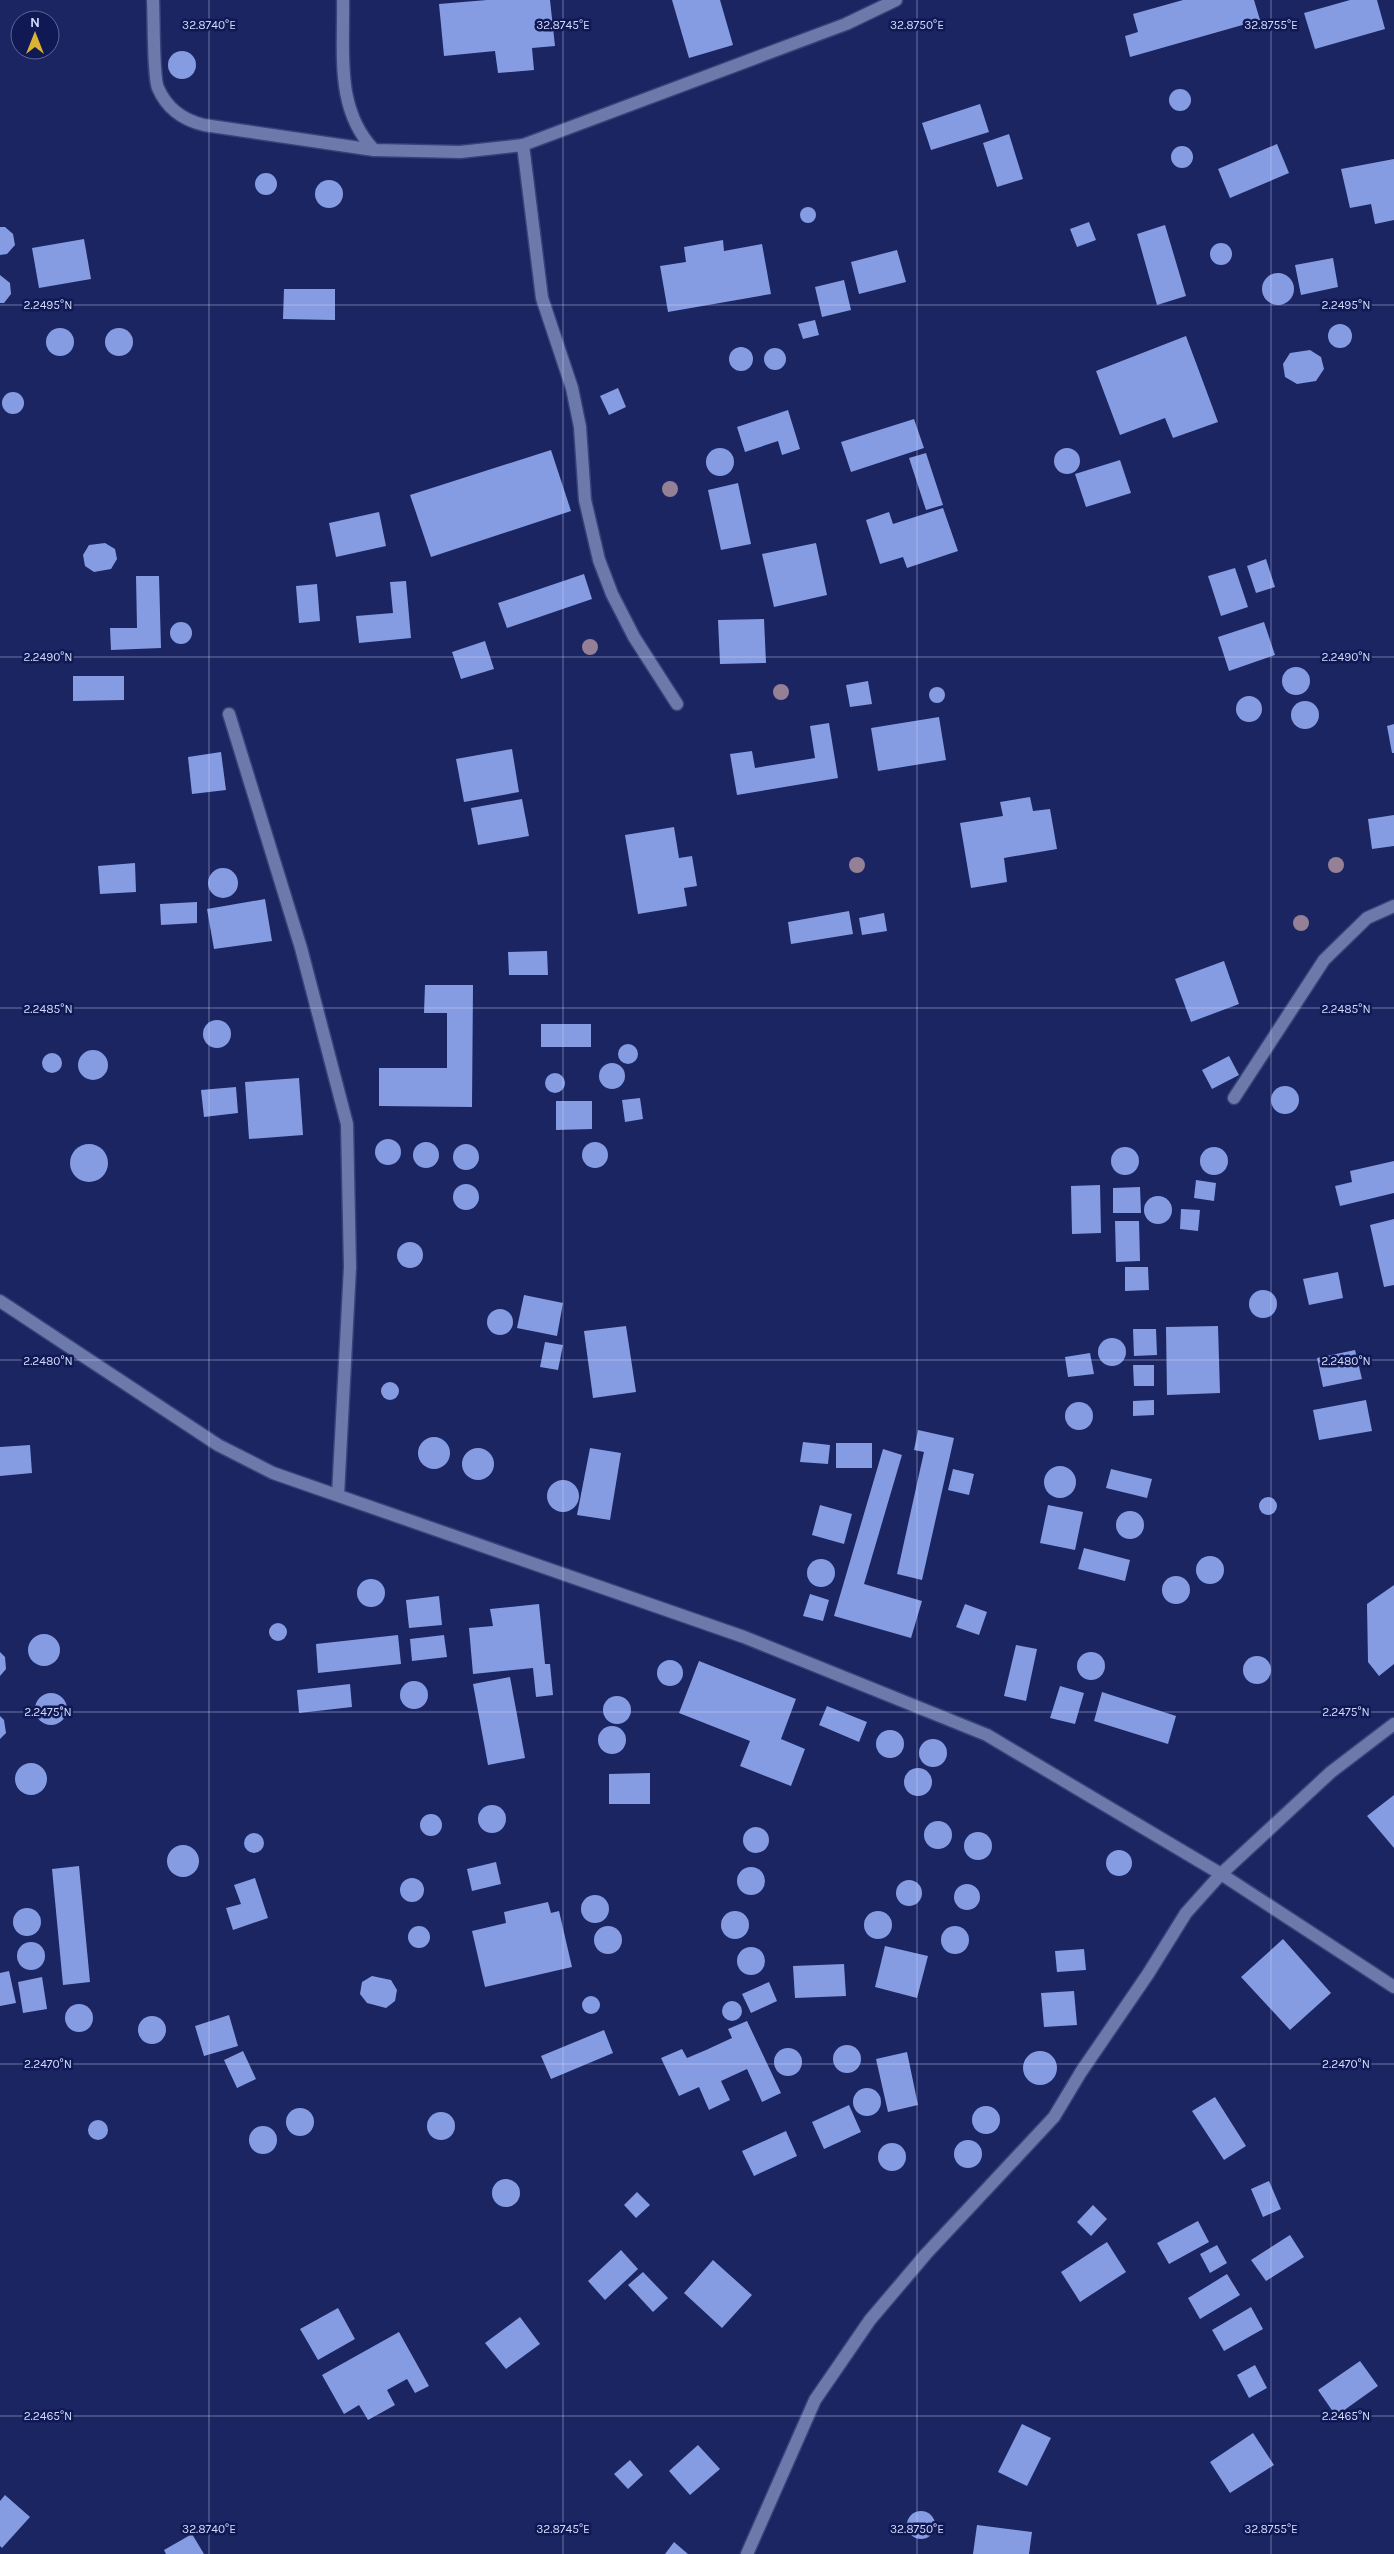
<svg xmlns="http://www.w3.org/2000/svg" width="1394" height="2554" viewBox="0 0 1394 2554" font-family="Karla,sans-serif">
<rect width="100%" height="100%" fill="#1a2561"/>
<!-- building -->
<g fill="#869ce2">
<polygon points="487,0 550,0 555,46 532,48 534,70 498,73 495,51 444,56 439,4"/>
<polygon points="672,0 720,0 733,45 689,58"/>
<polygon points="1183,0 1254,0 1260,20 1130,57 1125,36 1138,32 1133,14"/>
<polygon points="1350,0 1377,0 1385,29 1315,49 1304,13"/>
<circle cx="182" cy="65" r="14"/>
<circle cx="1180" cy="100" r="11"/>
<polygon points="980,104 989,132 931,150 922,123"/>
<polygon points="1009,134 1023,179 997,187 983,143"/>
<polygon points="1277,144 1289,173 1230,198 1218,169"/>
<circle cx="1182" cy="157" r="11"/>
<polygon points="1394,159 1394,220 1375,224 1371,204 1350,208 1341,169"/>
<circle cx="266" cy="184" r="11"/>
<circle cx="329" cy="194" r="14"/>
<circle cx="808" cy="215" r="8"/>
<polygon points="1089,222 1096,240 1077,247 1070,229"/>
<polygon points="1165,225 1186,296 1157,305 1137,234"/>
<polygon points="0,227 5,227 13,234 15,245 7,254 0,255"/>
<polygon points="84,239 91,279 39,288 32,248"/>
<polygon points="723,240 724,251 762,244 771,294 668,312 660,266 686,262 684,247"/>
<circle cx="1221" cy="254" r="11"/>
<polygon points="897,250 906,282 859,294 851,262"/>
<polygon points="1333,258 1338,287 1301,295 1295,265"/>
<circle cx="1278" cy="289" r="16"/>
<polygon points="0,275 10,283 11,294 4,303 0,303"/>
<polygon points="844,280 851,310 822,317 815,287"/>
<polygon points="284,289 335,289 335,320 283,319"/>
<polygon points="815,320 819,335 803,339 798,324"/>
<circle cx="1340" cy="336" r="12"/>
<circle cx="119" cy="342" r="14"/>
<circle cx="60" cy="342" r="14"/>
<polygon points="1186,336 1218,422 1173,438 1165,418 1120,435 1096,371"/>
<circle cx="741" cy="359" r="12"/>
<circle cx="775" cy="359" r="11"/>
<polygon points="1310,350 1321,357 1324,369 1316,381 1297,384 1285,377 1283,364 1290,353"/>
<polygon points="618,388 626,407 609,415 600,396"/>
<circle cx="13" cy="403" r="11"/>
<polygon points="788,410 800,449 782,455 778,441 745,452 737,427"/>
<polygon points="914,419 924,448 851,472 841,442"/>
<circle cx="1067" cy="461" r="13"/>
<circle cx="720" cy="462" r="14"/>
<polygon points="551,450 571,511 431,557 410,495"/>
<polygon points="926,453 943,505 926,510 909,458"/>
<polygon points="1120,460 1131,493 1086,507 1075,474"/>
<polygon points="738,483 751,544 721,550 708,490"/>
<polygon points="943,508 958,551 907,568 903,557 880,564 866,520 889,512 893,524"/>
<polygon points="379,512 386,546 336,557 329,523"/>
<polygon points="105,543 115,549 117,559 111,569 94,572 85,566 83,555 89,545"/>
<polygon points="816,543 827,595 774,607 762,554"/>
<polygon points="1266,559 1275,587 1256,593 1247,566"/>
<polygon points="1235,568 1248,607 1221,616 1208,576"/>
<polygon points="584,574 592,599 507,628 498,603"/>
<polygon points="136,576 159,576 161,648 111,650 110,628 137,628"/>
<polygon points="406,581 411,638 359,643 356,616 393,613 390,582"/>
<polygon points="317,584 320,621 299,623 296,586"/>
<polygon points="764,619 766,663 720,664 718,620"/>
<circle cx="181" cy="633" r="11"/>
<polygon points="1264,622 1275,655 1229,671 1218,637"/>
<polygon points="485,641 494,669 461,679 452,652"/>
<circle cx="1296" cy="681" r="14"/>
<polygon points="73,676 124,676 124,700 73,701"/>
<polygon points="868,681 872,704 850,707 846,685"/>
<circle cx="937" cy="695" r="8"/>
<circle cx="1249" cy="709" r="13"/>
<circle cx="1305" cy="715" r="14"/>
<polygon points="939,717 946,760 878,771 871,728"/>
<polygon points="829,723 838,778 737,795 730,754 752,751 755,768 815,758 810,726"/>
<polygon points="1394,724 1394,753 1392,753 1387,726"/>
<polygon points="512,749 519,792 464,802 456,759"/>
<polygon points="221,752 226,790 192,794 188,757"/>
<polygon points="1030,797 1033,811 1050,809 1057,849 1004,858 1007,882 971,888 960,823 1003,816 1000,802"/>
<polygon points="522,799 529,836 478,845 471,808"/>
<polygon points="1394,815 1394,846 1372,849 1368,819"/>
<polygon points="674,827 679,858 692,856 697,886 684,888 687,906 638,914 625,835"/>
<polygon points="135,863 136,892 100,894 98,866"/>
<circle cx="223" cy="883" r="15"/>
<polygon points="265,899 272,941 214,949 207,909"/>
<polygon points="197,902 197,923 161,925 160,904"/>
<polygon points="849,911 853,934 791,944 788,922"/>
<polygon points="884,913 887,931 862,935 859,918"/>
<polygon points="547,951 548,975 509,975 508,952"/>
<polygon points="1224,961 1239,1004 1191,1022 1175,979"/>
<polygon points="425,985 473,985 472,1107 379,1106 379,1068 447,1068 447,1013 424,1013"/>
<circle cx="217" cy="1034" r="14"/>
<rect x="541" y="1024" width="50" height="23"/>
<circle cx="628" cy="1054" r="10"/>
<circle cx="93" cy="1065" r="15"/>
<circle cx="52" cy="1063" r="10"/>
<polygon points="1229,1056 1239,1075 1212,1089 1202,1070"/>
<circle cx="612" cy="1076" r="13"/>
<circle cx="555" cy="1083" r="10"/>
<polygon points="299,1078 303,1135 249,1139 245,1082"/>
<circle cx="1285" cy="1100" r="14"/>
<polygon points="236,1087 238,1113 204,1117 201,1090"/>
<polygon points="640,1098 643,1119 625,1122 622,1100"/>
<polygon points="556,1101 592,1101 592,1129 556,1130"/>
<circle cx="388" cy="1152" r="13"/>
<circle cx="595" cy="1155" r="13"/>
<circle cx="426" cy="1155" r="13"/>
<circle cx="466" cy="1157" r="13"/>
<circle cx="89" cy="1163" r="19"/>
<circle cx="1214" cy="1161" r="14"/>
<circle cx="1125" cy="1161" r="14"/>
<polygon points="1394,1161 1394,1193 1340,1206 1335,1186 1352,1182 1350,1171"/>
<polygon points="1196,1180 1216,1183 1214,1201 1194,1198"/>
<circle cx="466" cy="1197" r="13"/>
<polygon points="1100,1185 1101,1233 1072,1234 1071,1186"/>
<polygon points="1140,1187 1141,1213 1113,1213 1113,1188"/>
<circle cx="1158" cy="1210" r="14"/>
<polygon points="1181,1209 1200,1210 1198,1231 1180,1229"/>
<polygon points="1394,1219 1394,1285 1384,1287 1370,1225"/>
<polygon points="1115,1221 1139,1221 1140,1261 1116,1262"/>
<circle cx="410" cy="1255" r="13"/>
<polygon points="1125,1267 1148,1267 1149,1290 1125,1291"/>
<polygon points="1338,1272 1343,1298 1309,1305 1303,1279"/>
<circle cx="1263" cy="1304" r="14"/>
<polygon points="524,1295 563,1303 557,1336 517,1328"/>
<circle cx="500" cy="1322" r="13"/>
<polygon points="626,1326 636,1392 593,1398 584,1331"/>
<polygon points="1218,1326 1220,1393 1167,1395 1166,1327"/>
<polygon points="1133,1329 1156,1329 1157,1355 1134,1356"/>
<circle cx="1112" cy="1352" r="14"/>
<polygon points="545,1342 563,1345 558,1370 540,1367"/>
<polygon points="1355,1350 1362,1379 1323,1387 1317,1358"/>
<polygon points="1090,1353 1094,1374 1068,1377 1065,1357"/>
<polygon points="1133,1365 1154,1365 1154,1386 1134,1386"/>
<circle cx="390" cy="1391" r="9"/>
<polygon points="1154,1400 1154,1415 1133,1416 1133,1401"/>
<polygon points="1366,1400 1372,1431 1319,1440 1313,1410"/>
<circle cx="1079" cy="1416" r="14"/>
<polygon points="918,1430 954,1438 922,1580 897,1574 924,1452 914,1450"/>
<circle cx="434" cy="1453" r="16"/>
<polygon points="803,1442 830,1445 828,1464 800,1462"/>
<rect x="836" y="1443" width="36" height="25"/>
<polygon points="30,1445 32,1473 0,1476 0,1447"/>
<circle cx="478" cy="1464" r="16"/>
<polygon points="590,1448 621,1453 610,1520 577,1515"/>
<polygon points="883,1449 902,1455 864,1584 922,1601 911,1638 834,1616"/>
<circle cx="1060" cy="1482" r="16"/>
<polygon points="953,1469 974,1474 969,1495 948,1490"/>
<polygon points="1111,1469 1152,1479 1147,1498 1106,1488"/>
<circle cx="563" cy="1496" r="16"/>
<circle cx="1268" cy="1506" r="9"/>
<polygon points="820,1505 852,1514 844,1544 812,1535"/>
<polygon points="1048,1505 1083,1512 1075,1550 1040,1543"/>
<circle cx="1130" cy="1525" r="14"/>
<polygon points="1084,1548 1130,1560 1125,1581 1078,1569"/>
<circle cx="1210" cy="1570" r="14"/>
<circle cx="821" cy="1573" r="14"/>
<circle cx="1176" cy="1590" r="14"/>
<circle cx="371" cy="1593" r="14"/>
<polygon points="1394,1585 1394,1664 1379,1676 1368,1662 1367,1604"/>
<polygon points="810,1594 829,1600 823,1621 803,1616"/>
<polygon points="439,1596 442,1625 409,1628 406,1600"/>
<polygon points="539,1604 545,1664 550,1664 553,1695 536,1697 533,1668 473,1674 469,1628 493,1626 490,1609"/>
<polygon points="965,1604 987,1612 979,1635 956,1627"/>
<circle cx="278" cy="1632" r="9"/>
<circle cx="44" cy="1650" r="16"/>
<polygon points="398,1635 401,1664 318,1673 316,1644"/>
<polygon points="444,1635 447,1657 412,1661 410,1639"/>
<polygon points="1016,1645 1037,1649 1026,1701 1004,1696"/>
<polygon points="0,1652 5,1657 6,1669 0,1676"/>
<circle cx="1091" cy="1666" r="14"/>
<circle cx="1257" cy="1670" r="14"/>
<circle cx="670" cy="1673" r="13"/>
<polygon points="699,1661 796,1699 781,1739 805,1749 791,1786 740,1766 750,1741 679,1713"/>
<polygon points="510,1677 525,1758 488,1765 473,1684"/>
<circle cx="414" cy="1695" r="14"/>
<polygon points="350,1684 352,1707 299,1713 297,1690"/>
<polygon points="1060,1686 1084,1693 1075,1724 1050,1718"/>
<polygon points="1102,1692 1176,1716 1168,1744 1094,1721"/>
<circle cx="51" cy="1709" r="16"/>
<circle cx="617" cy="1710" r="14"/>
<polygon points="827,1706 867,1722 859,1742 819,1725"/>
<polygon points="0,1716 4,1720 6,1733 0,1739"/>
<circle cx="612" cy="1740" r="14"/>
<circle cx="890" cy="1744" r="14"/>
<circle cx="933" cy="1753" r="14"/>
<circle cx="31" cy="1779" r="16"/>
<circle cx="918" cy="1782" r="14"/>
<polygon points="650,1773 650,1804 609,1804 609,1774"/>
<polygon points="1394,1795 1394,1848 1367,1816"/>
<circle cx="492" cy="1819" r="14"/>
<circle cx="431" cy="1825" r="11"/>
<circle cx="938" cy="1835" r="14"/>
<circle cx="756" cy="1840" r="13"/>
<circle cx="978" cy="1846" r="14"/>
<circle cx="254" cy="1843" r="10"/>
<circle cx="183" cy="1861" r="16"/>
<circle cx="1119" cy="1863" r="13"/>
<polygon points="496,1862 501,1884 472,1891 467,1869"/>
<polygon points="79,1866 90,1982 63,1985 52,1869"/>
<circle cx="751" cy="1881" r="14"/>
<polygon points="255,1878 268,1918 233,1930 226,1908 241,1904 234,1885"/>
<circle cx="412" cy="1890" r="12"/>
<circle cx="909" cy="1893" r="13"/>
<circle cx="967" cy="1897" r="13"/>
<circle cx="595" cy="1909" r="14"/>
<polygon points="548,1902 551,1913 559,1911 572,1967 485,1987 472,1931 506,1923 504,1912"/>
<circle cx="27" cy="1922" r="14"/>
<circle cx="735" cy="1925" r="14"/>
<circle cx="878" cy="1925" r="14"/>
<circle cx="419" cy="1937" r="11"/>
<circle cx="608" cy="1940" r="14"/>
<circle cx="955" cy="1940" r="14"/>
<polygon points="1283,1939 1331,1993 1290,2030 1241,1977"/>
<circle cx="31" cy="1956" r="14"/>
<polygon points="885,1946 928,1956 917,1998 875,1987"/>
<circle cx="751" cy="1961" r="14"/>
<polygon points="1084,1949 1086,1970 1057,1972 1055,1951"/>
<polygon points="844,1964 846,1996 795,1998 793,1966"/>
<polygon points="9,1971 16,2003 0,2006 0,1973"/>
<polygon points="372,1976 391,1980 397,1990 395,2001 386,2008 367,2003 360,1994 362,1982"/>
<polygon points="42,1977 47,2009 23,2013 18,1982"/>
<polygon points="769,1982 777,2001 751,2013 742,1994"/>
<polygon points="1074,1991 1077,2025 1044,2027 1041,1993"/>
<circle cx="591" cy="2005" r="9"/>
<circle cx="732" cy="2011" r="10"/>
<circle cx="79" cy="2018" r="14"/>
<polygon points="229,2015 238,2046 204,2056 195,2026"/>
<circle cx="152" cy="2030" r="14"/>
<polygon points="747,2021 781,2093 762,2102 747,2069 721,2081 730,2100 709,2110 699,2087 679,2096 661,2058 682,2049 687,2058 706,2050 732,2038 728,2029"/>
<polygon points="604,2030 613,2053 551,2079 541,2056"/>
<circle cx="847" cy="2059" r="14"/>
<circle cx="788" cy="2062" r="14"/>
<polygon points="243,2051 256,2079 237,2088 224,2060"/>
<circle cx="1040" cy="2068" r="17"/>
<polygon points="907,2052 918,2105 888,2112 876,2059"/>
<circle cx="867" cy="2102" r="14"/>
<polygon points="1215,2097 1246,2146 1224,2160 1192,2111"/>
<polygon points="849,2105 861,2132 824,2149 812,2122"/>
<circle cx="986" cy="2120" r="14"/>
<circle cx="300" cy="2122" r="14"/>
<circle cx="441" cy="2126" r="14"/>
<circle cx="98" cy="2130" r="10"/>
<circle cx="263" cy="2140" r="14"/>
<polygon points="786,2131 797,2156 754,2176 742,2151"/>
<circle cx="968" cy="2154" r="14"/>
<circle cx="892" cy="2157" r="14"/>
<circle cx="506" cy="2193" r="14"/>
<polygon points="1269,2181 1281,2209 1263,2217 1251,2189"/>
<polygon points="637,2192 650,2205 636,2218 624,2205"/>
<polygon points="1093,2205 1107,2219 1091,2236 1077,2222"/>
<polygon points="1198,2221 1209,2242 1169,2264 1157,2243"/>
<polygon points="1290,2235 1304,2257 1266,2281 1251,2260"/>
<polygon points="1107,2242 1126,2272 1080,2302 1061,2272"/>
<polygon points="1217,2245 1227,2263 1210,2273 1200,2254"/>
<polygon points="621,2250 638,2269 605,2300 588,2281"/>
<polygon points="713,2260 752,2295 722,2328 684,2293"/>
<polygon points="643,2272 668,2298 653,2312 628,2285"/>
<polygon points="1227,2274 1240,2295 1200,2319 1188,2298"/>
<polygon points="1251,2307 1263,2329 1224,2351 1212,2330"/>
<polygon points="338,2308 355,2339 318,2360 300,2329"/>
<polygon points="520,2317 540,2344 506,2369 485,2343"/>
<polygon points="399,2332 429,2386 415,2393 407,2379 387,2390 395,2405 368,2420 359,2405 344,2414 322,2375"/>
<polygon points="1360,2361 1378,2386 1336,2416 1318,2390"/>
<polygon points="1255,2365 1267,2388 1249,2398 1237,2375"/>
<polygon points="1022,2424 1051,2438 1027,2486 998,2472"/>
<polygon points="1253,2433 1274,2465 1230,2493 1210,2462"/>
<polygon points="698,2445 720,2469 690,2495 669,2471"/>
<polygon points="630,2460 643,2475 628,2489 614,2474"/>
<polygon points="5,2495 30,2517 2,2548 0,2546 0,2501"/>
<circle cx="921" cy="2525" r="14"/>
<polygon points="977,2525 1032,2532 1029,2554 973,2554"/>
<polygon points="192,2534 204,2554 166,2554 164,2550"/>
<polygon points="674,2542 688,2554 665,2554"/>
</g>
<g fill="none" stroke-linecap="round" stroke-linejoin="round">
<defs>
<g id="minor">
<path d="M153 0C154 17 153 77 158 88 167 109 183 120 204 125L374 150"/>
<path d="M343 0C344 53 335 109 374 150L460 152 523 145 846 24 896 0"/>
<polyline points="523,145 542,298 572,388 580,427 585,500 599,560 612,594 634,637 677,704"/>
<polyline points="229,714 301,948 347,1124 350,1267 338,1495"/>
<polyline points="1234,1098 1324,960 1367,918 1394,906"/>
<polyline points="0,1301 218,1445 273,1473 744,1637 987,1735 1221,1874 1394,1987"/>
<polyline points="747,2554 815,2400 870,2320 926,2254 1054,2117 1081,2072 1148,1974 1186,1913 1221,1874 1331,1772 1394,1724"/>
</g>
</defs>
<!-- minor casing -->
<use href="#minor" stroke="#374279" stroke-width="15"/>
<!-- minor -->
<use href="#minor" stroke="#6b7aaa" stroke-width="12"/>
</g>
<!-- trees -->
<g fill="#958096">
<circle cx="670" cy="489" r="8"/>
<circle cx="590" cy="647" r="8"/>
<circle cx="781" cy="692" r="8"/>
<circle cx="857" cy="865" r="8"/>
<circle cx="1336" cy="865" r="8"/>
<circle cx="1301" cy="923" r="8"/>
</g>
<!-- ticks -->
<path fill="none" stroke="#d1dbf9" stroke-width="1" stroke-opacity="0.45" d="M209 0V2554M563 0V2554M917 0V2554M1271 0V2554M0 305H1394M0 657H1394M0 1008H1394M0 1360H1394M0 1712H1394M0 2064H1394M0 2416H1394"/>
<g font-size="12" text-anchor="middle" fill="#d1dbf9" stroke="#111955" stroke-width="5" stroke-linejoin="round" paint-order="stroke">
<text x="209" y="29">32.8740°E</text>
<text x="563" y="29">32.8745°E</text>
<text x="917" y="29">32.8750°E</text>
<text x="1271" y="29">32.8755°E</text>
<text x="48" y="309">2.2495°N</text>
<text x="1346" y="309">2.2495°N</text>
<text x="48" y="661">2.2490°N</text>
<text x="1346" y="661">2.2490°N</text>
<text x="48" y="1013">2.2485°N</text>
<text x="1346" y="1013">2.2485°N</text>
<text x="48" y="1365">2.2480°N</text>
<text x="1346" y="1365">2.2480°N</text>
<text x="48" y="1716">2.2475°N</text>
<text x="1346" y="1716">2.2475°N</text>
<text x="48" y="2068">2.2470°N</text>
<text x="1346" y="2068">2.2470°N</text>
<text x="48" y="2420">2.2465°N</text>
<text x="1346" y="2420">2.2465°N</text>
<text x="209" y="2533">32.8740°E</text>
<text x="563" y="2533">32.8745°E</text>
<text x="917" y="2533">32.8750°E</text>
<text x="1271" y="2533">32.8755°E</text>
</g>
<!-- north arrow -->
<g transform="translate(35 35)"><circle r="24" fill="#111955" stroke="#5e6797"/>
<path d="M0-4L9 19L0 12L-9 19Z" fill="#dab333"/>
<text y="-8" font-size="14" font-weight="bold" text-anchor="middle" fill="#d1dbf9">N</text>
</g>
</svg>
